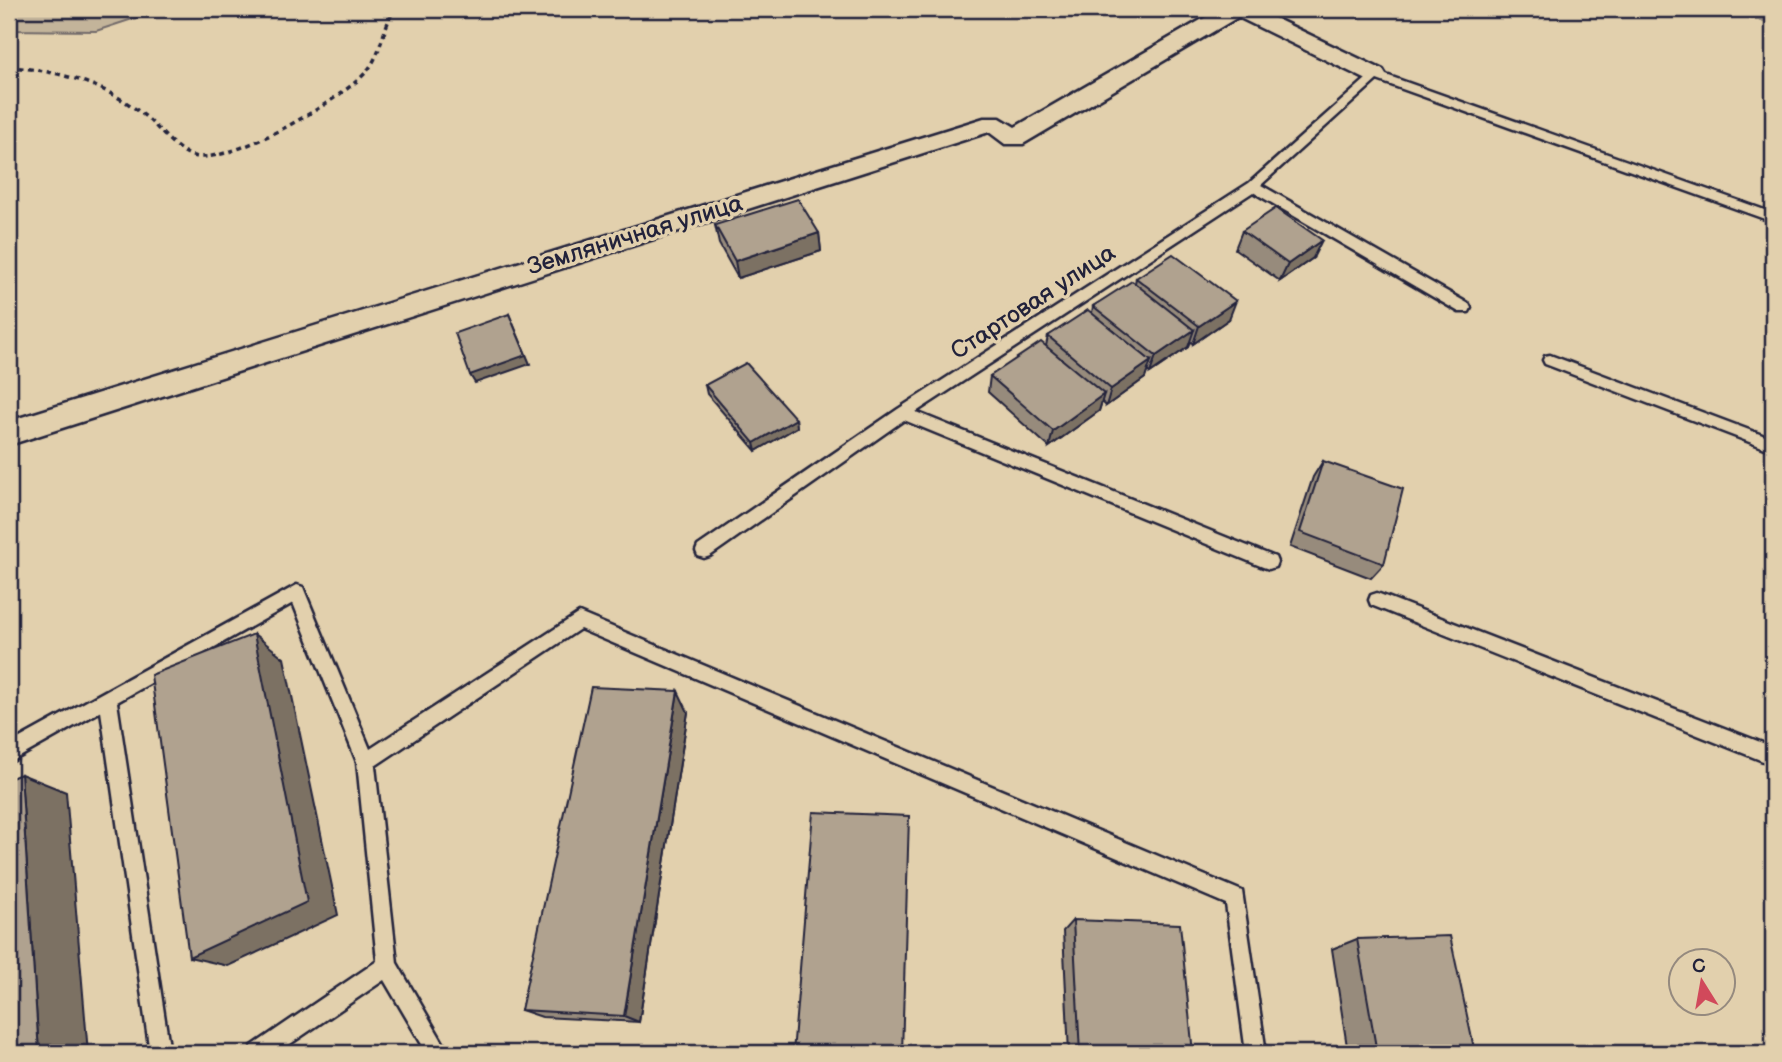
<svg xmlns="http://www.w3.org/2000/svg" width="1782" height="1062" viewBox="0 0 1782 1062" font-family="'Balsamiq Sans',sans-serif">
<rect width="100%" height="100%" fill="#e2d0ad"/>
<filter id="ink" filterUnits="userSpaceOnUse"><feTurbulence type="fractalNoise" baseFrequency=".0143" numOctaves="2"/><feDisplacementMap in="SourceGraphic" scale="14" xChannelSelector="R" yChannelSelector="G"/><feConvolveMatrix kernelMatrix="1 2 1 2 8 2 1 2 1" color-interpolation-filters="sRGB"/></filter>
<g filter="url(#ink)">
<!-- green -->
<polygon fill="#c3b49a" stroke="#726b6a" stroke-width="2" points="9,9 163,9 96,31 9,30"/>
<g fill="none" stroke-linecap="round" stroke-linejoin="round">
<!-- river -->
<polygon fill="#9b9083" fill-rule="evenodd" points="1744,9 1773,9 1773,24 1750,19"/>
<defs>
<g id="service">
<polygon points="1375,71 1773,213 1773,222 1377,80 1261,185 1469,304 1471,308 1469,312 1459,312 1253,192 916,412 1275,557 1277,562 1275,567 1269,569 1263,567 904,420 710,556 704,558 698,556 696,551 698,546 898,409 1249,183"/>
<polygon points="1550,355 1773,439 1773,451 1545,364 1543,360 1545,356"/>
<polygon points="297,585 303,587 305,592 370,749 579,613 1242,891 1266,1053 1246,1053 1226,904 580,629 375,766 397,963 449,1053 427,1053 384,980 277,1053 249,1053 252,1046 377,961 357,762 293,603 117,702 170,1053 150,1053 101,711 9,763 9,744"/>
<polygon points="1377,593 1773,747 1773,765 1371,605 1369,600 1371,595"/>
</g>
<polygon id="minor" points="1220,9 1256,9 1383,70 1386,75 1383,80 1367,80 1238,17 1023,144 1005,144 989,132 9,445 9,421 984,118 1000,118 1015,127"/>
</defs>
<!-- service casing -->
<use href="#service" stroke="#22223b" stroke-width="5"/>
<!-- minor casing -->
<use href="#minor" stroke="#22223b" stroke-width="5"/>
<!-- path -->
<path stroke="#22223b" stroke-width="3.5" stroke-dasharray="5 4.5" stroke-linecap="butt" d="M9 67C59 70 108 85 146 117 161 130 172 147 190 155 223 170 345 98 367 71 382 53 382 28 395 9"/>
<!-- service -->
<use href="#service" fill="#e2d0ad" fill-rule="evenodd"/>
<!-- minor -->
<use href="#minor" fill="#e2d0ad" fill-rule="evenodd"/>
</g>
<!-- wall -->
<g fill="#978b7b" stroke="#22223b" stroke-width="2">
<polygon points="715,225 819,233 821,251 738,278 719,244"/>
<polygon points="1242,231 1313,258 1280,281 1235,249"/>
<polygon points="1136,278 1229,319 1193,344 1190,341 1188,347 1150,373 1147,371 1145,378 1106,406 1102,402 1099,411 1049,447 988,392 990,376 1046,346 1048,336 1092,313 1093,306 1135,283"/>
<polygon points="705,385 796,419 797,427 756,451 707,394"/>
<polygon points="1323,461 1384,564 1371,578 1290,547 1313,477"/>
<polygon points="688,712 639,1022 542,1017 521,1010"/>
<polygon points="1073,920 1193,1053 1069,1053 1063,931"/>
<polygon points="1357,939 1475,1053 1348,1053 1332,949"/>
</g>
<!-- shaded-wall -->
<g fill="#7b7164" stroke="#22223b" stroke-width="2">
<polygon points="819,233 821,251 738,278 735,261"/>
<polygon points="1322,240 1313,258 1280,281 1288,264"/>
<polygon points="1236,301 1229,319 1193,344 1199,326"/>
<polygon points="509,314 530,364 475,383 470,375"/>
<polygon points="1194,330 1188,347 1150,373 1156,356"/>
<polygon points="1151,361 1145,378 1106,406 1111,389"/>
<polygon points="1104,394 1099,411 1049,447 1053,431"/>
<polygon points="796,419 797,427 756,451 754,443"/>
<polygon points="254,634 284,658 338,915 228,966 189,957"/>
<polygon points="678,691 688,712 639,1022 624,1016"/>
<polygon points="21,774 66,792 88,1053 39,1053"/>
</g>
<!-- building -->
<g fill="#b0a28f" stroke="#22223b" stroke-width="2">
<polygon points="798,199 819,233 735,261 715,225"/>
<polygon points="1276,208 1322,240 1288,264 1242,231"/>
<polygon points="1173,254 1236,301 1199,326 1136,278"/>
<polygon points="1132,281 1194,330 1156,356 1093,306"/>
<polygon points="1088,310 1151,361 1111,389 1048,336"/>
<polygon points="509,314 526,355 470,375 455,333"/>
<polygon points="1041,342 1104,394 1053,431 990,376"/>
<polygon points="746,363 796,419 754,443 705,385"/>
<polygon points="1323,461 1403,489 1384,564 1300,532"/>
<polygon points="254,634 307,902 189,957 151,675"/>
<polygon points="591,687 678,691 624,1016 521,1010"/>
<polygon points="21,774 39,1053 9,1053 9,779"/>
<polygon points="813,812 909,816 902,1053 793,1053"/>
<polygon points="1073,920 1180,924 1193,1053 1080,1053"/>
<polygon points="1450,936 1475,1053 1377,1053 1357,939"/>
</g>
</g>
<g text-anchor="middle" dominant-baseline="central" stroke-width="7" stroke-linejoin="round" paint-order="stroke">
<!-- street labels -->
<g font-size="24" fill="#22223b" stroke="#e2d0ad">
<text transform="translate(635 235) rotate(-17)">Земляничная улица</text>
<text transform="translate(1033 302) rotate(-33)">Стартовая улица</text>
</g>
</g>
<!-- margin -->
<rect width="1782" height="1062" fill="none" stroke="#e2d0ad" stroke-width="35"/>
<rect x="18" y="18" width="1747" height="1027" fill="none" stroke="#22223b" stroke-width="2.5" filter="url(#ink)"/>
<!-- north arrow -->
<g transform="translate(1702 982) rotate(349)"><circle r="33" fill="#e2d0ad" stroke="#958a7f" stroke-width="2"/>
<path d="M0-5L12 26L0 18L-12 26Z" fill="#d1495b"/>
<text y="-10" font-size="19" font-weight="bold" text-anchor="middle" fill="#22223b">С</text>
</g>
</svg>
